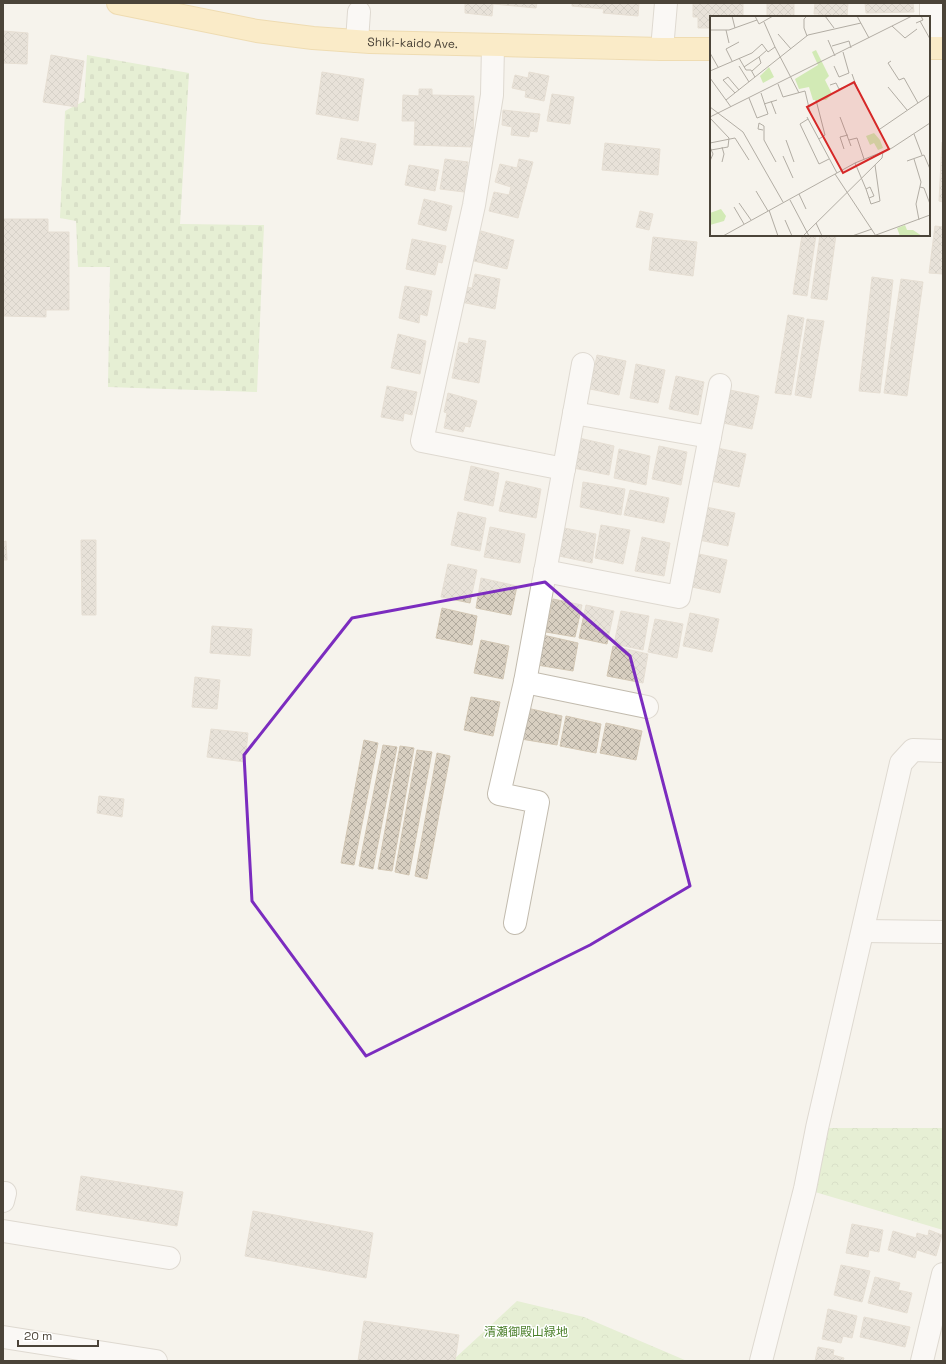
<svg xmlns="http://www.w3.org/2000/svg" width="946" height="1364" viewBox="0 0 946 1364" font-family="'Space Grotesk','Noto Sans JP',sans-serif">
<defs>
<pattern id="forest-crowns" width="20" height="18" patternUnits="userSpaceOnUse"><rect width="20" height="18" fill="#d2eab5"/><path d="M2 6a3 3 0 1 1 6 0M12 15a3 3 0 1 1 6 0" fill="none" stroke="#b6ca9c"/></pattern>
<pattern id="cemetery-stones" width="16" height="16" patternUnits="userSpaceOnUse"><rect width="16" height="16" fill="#d2eab5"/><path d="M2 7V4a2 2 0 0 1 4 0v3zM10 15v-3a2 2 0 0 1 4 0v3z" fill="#b6ca9c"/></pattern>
<pattern id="building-cross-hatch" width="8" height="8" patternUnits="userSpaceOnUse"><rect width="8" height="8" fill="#d8cfc1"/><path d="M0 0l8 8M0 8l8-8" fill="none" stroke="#b1aa9e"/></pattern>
</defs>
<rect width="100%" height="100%" fill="#f6f3ec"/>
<!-- forest -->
<g fill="url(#forest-crowns)">
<polygon points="817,1128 943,1128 943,1230 805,1189"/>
<polygon points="517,1301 584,1317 687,1361 452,1361"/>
</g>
<!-- cemetery -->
<polygon fill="url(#cemetery-stones)" points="87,55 189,73 180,224 264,225 257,392 108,387 110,267 78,267 76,221 60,218 65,111 84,101"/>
<!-- building -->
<g fill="url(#building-cross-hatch)" stroke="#d3c7b4">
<polygon points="465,3 537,3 536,8 493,4 492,16 465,13"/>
<polygon points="572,3 639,3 638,16 603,13 604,9 572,6"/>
<polygon points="693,3 743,3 743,17 711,17 711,28 698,28 698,17 693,17"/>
<rect x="767" y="3" width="27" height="14"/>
<polygon points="815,3 848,3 847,17 818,17 819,14 814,14"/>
<polygon points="865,3 913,3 914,12 866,13"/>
<polygon points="3,31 28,33 27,64 3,63"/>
<polygon points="51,55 84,61 77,107 43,102"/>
<polygon points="322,72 364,79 358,121 316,114"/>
<polygon points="529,72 549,76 544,101 525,97 526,91 512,88 515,75 528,78"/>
<polygon points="419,89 432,89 432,95 474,96 473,147 414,145 415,121 402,121 403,95 419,96"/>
<polygon points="552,94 574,97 570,124 547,121"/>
<polygon points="503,110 540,114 537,132 530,131 529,137 511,135 512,127 502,125"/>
<polygon points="341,138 376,144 372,165 337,159"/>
<polygon points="942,142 943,143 943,202 939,201"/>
<polygon points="605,143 660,149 658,175 602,170"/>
<polygon points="445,159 468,162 464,192 440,189"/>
<polygon points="519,159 533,162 518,218 489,211 494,192 509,195 511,187 495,182 500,164 517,168"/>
<polygon points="409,165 439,170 435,191 405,185"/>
<polygon points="424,199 452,206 446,231 418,224"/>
<polygon points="640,211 653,214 649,230 636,227"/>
<polygon points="3,219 48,219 48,232 69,232 69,310 46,310 46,317 4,316 4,311 3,311"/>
<polygon points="935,226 943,227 943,274 929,273"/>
<polygon points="481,231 514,240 507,269 474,261"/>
<polygon points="802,235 816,235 807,296 793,294"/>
<polygon points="820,235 836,235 827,300 811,298"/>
<polygon points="653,237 697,242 693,276 649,270"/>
<polygon points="412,239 446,246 442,263 438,262 435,275 406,269"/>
<polygon points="475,274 500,279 495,309 461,302 464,287 472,288"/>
<polygon points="872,277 893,280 880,393 859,391"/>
<polygon points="901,279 923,282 907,396 884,393"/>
<polygon points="405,286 432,291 427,316 420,314 419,323 399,318"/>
<polygon points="788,315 804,318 791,395 775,393"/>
<polygon points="807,319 824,321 811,398 795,395"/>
<polygon points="398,334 426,341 420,374 391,368"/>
<polygon points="469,338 486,341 479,383 452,378 459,342 468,344"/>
<polygon points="597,355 626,361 619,395 590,389"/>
<polygon points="636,364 665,370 658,403 630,398"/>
<polygon points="676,376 704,382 698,415 669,409"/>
<polygon points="387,386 417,392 412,415 404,413 403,421 381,417"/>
<polygon points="730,390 759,396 752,429 723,423"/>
<polygon points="448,393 477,401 470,427 465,426 463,432 444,428 447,413 444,412"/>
<polygon points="579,438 614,446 609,475 573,468"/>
<polygon points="659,446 687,452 681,485 652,479"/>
<polygon points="717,448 746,454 739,487 711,481"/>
<polygon points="619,449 650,456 646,485 614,478"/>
<polygon points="471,466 499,473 493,506 464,500"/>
<polygon points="506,481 541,489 536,518 499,511"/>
<polygon points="583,482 625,489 621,515 580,507"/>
<polygon points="630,490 669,498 664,523 624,515"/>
<polygon points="706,507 735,513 728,546 699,540"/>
<polygon points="458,512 486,518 480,551 451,545"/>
<polygon points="601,525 630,530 623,564 595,558"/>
<polygon points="490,527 525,534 520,563 484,557"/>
<polygon points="564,528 596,534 592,563 559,556"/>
<polygon points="642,537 670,543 664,576 635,571"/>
<polygon points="81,540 96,540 96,615 82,615"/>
<polygon points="6,541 7,560 3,560 3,542"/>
<polygon points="699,554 727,560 720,593 692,587"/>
<polygon points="448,564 477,570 470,603 441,597"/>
<polygon points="481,578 517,586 511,615 476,608"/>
<polygon points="553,599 582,605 575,637 546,632"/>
<polygon points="586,605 614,611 607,644 579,638"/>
<polygon points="442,608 477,616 472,645 436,638"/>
<polygon points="621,611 649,616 643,650 614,644"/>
<polygon points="690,613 719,619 712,652 683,646"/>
<polygon points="655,619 683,624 677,658 648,652"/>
<polygon points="212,626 252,629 250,656 210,653"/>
<polygon points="543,635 578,643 573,671 537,665"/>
<polygon points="481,640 509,646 503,679 474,673"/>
<polygon points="613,646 648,654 643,683 607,676"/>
<polygon points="195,677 220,680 217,709 192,707"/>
<polygon points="471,697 500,702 493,736 464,730"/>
<polygon points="527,708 562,716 557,745 521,739"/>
<polygon points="566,716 601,724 596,753 560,746"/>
<polygon points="606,723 642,731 636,760 600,753"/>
<polygon points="211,729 248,733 245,762 207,757"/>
<polygon points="364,740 378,743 354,865 341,863"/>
<polygon points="383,745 397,747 373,869 359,866"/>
<polygon points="400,746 414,748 392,871 378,869"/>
<polygon points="417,750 432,752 409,875 395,872"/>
<polygon points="437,753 450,756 427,879 415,876"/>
<polygon points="99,796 124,799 122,817 97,813"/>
<polygon points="81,1176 183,1192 177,1226 76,1210"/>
<polygon points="253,1211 373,1233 366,1278 245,1256"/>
<polygon points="852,1224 883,1230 879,1252 869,1250 868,1257 846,1253"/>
<polygon points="929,1230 942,1235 936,1256 917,1250 915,1258 888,1250 893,1231 916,1238 917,1233 928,1236"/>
<polygon points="841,1265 870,1271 862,1302 834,1295"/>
<polygon points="875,1277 900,1283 898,1290 912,1293 907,1313 868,1303"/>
<polygon points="828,1309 857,1316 852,1338 843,1336 841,1343 822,1339"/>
<polygon points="864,1317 910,1327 905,1347 860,1337"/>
<polygon points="364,1321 459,1335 455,1361 358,1361"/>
<polygon points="818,1347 834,1350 833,1355 844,1358 843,1361 815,1361"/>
</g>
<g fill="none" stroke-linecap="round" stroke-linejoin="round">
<defs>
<g id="minor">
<polyline points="357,41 359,12"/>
<polyline points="493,45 492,95 474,205 422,441 564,469"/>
<polyline points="931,48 931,3"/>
<polyline points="662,49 666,3"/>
<polyline points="574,413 710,437"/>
<polyline points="545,571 679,597 720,385"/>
<polyline points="525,682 647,707"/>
<polyline points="515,923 538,802 499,794 525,682 583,364"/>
<polyline points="863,931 943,932"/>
<polyline points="3,1201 5,1193"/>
<polyline points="3,1231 169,1258"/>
<polyline points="3,1337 156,1361"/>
<polyline points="761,1361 805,1189 817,1128 901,763 913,750 943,751"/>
<polyline points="922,1361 943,1274"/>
</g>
<g id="major">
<path id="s1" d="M118 3 257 31 313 38 370 42 662 49H711"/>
<polyline points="929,48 943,48"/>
</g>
</defs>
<!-- minor casing -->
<use href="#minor" stroke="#c2bbae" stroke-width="24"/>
<!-- major casing -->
<use href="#major" stroke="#e6c16a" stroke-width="24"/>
<!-- minor -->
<use href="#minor" stroke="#fff" stroke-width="22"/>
<!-- major -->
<use href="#major" stroke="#ffe39c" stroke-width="22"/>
</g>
<!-- marked area -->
<path d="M0 0H946V1364H0ZM545 582 630 656 690 886 590 945 366 1056 252 901 244 755 352 618Z" fill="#f6f3ec" fill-opacity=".55" fill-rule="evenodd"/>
<path fill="none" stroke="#7b2cbf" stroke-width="3" stroke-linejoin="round" d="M545 582 630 656 690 886 590 945 366 1056 252 901 244 755 352 618Z"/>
<g text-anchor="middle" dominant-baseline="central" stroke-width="3" stroke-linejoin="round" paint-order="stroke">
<!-- street labels -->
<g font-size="12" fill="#4b4439" stroke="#fff">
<text stroke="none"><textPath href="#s1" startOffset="298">Shiki-kaido Ave.</textPath></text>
</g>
<!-- park labels -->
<g font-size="12" fill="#4a7f2a" stroke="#fff">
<text x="526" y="1332">清瀬御殿山緑地</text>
</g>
</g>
<!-- overview -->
<g transform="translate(710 16)">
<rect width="220" height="220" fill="#f6f3ec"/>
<path d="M106 34 119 60 115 64 122 78 116 84H103L99 71 89 73 85 63 108 49 102 36ZM59 51 64 61 53 67 50 60ZM11 193 16 200 14 205 0 209V197ZM195 209 197 214H203L212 220H190L187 212Z" fill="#d2eab5"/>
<path d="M164 117 170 124 173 132 168 134 164 127 160 129 156 120Z" fill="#d2eab5"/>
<path fill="none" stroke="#b2ada4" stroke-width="1" d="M22 0 25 12M45 0 49 8 63 0M97 0 94 3V12L97 20M115 0 124 12M147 0 159 22M210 5 220 23M54 6 65 31M206 7 213 4 211 0M182 10 195 22 207 13M0 14H19L47 4M16 14 19 27M68 18 81 33M118 24 125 40M122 30 139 25 141 32M0 37 8 51M29 42 36 54H41L45 61M22 45 16 33 29 26M181 45 178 47 189 64 194 62 208 87 220 79M29 50 39 66M124 50 129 61 139 57 133 36M34 51 49 41M0 55 42 37 52 28 58 36 65 31 89 77M42 55 51 47 49 41 57 34M142 58 148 75M0 62 21 91M68 68 73 81 95 75 100 96M120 69 126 67 129 73 145 67M178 71 197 94M25 77 13 64 15 63 18 61 29 74M39 82 47 102 58 98 51 77M16 84 98 19 151 7M106 84 115 119 109 123M61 85 66 98M54 88 67 84M0 91 33 116 73 186M0 101 202 0M97 101 127 157M130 101 141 130M0 102 19 122 18 131 1 134M98 103 90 108 109 148 119 143M170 113 208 87M53 114 48 113 49 107 54 110V124L66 146M204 118 212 139M76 124 84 146M139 124 147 122 154 143M0 127 25 122 39 144M0 131 3 138 0 145M12 131 14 138 12 146M134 133 130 121 138 119M73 140 83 162M204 143 211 166 206 188 209 204M197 145 214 139 220 153M145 147 156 173 160 171 164 180 159 182M125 158 166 220M210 171 214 172 220 188M156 173 161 188 170 185 165 149M46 175 58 195M89 178 96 193M80 184 99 220M29 187 41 204M24 191 34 208M59 194 68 220M75 204 82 220M106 207 112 220M166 219 220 199M13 220 145 147 182 132 220 107M93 220 172 142 173 136M142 220 162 213"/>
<path fill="#d62828" fill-opacity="0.15" stroke="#d62828" stroke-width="2" d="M144 66 179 133 133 157 97 91Z"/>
<rect width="220" height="220" fill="none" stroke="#4b4439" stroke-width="2"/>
</g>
<!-- border -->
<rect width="946" height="1364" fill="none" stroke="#4b4439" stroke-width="8"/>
<!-- scale -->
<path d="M18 1340v6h80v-6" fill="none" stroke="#4b4439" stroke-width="2"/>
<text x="24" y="1340" font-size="12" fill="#4b4439" stroke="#ffffff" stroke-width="3" paint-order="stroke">20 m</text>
</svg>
